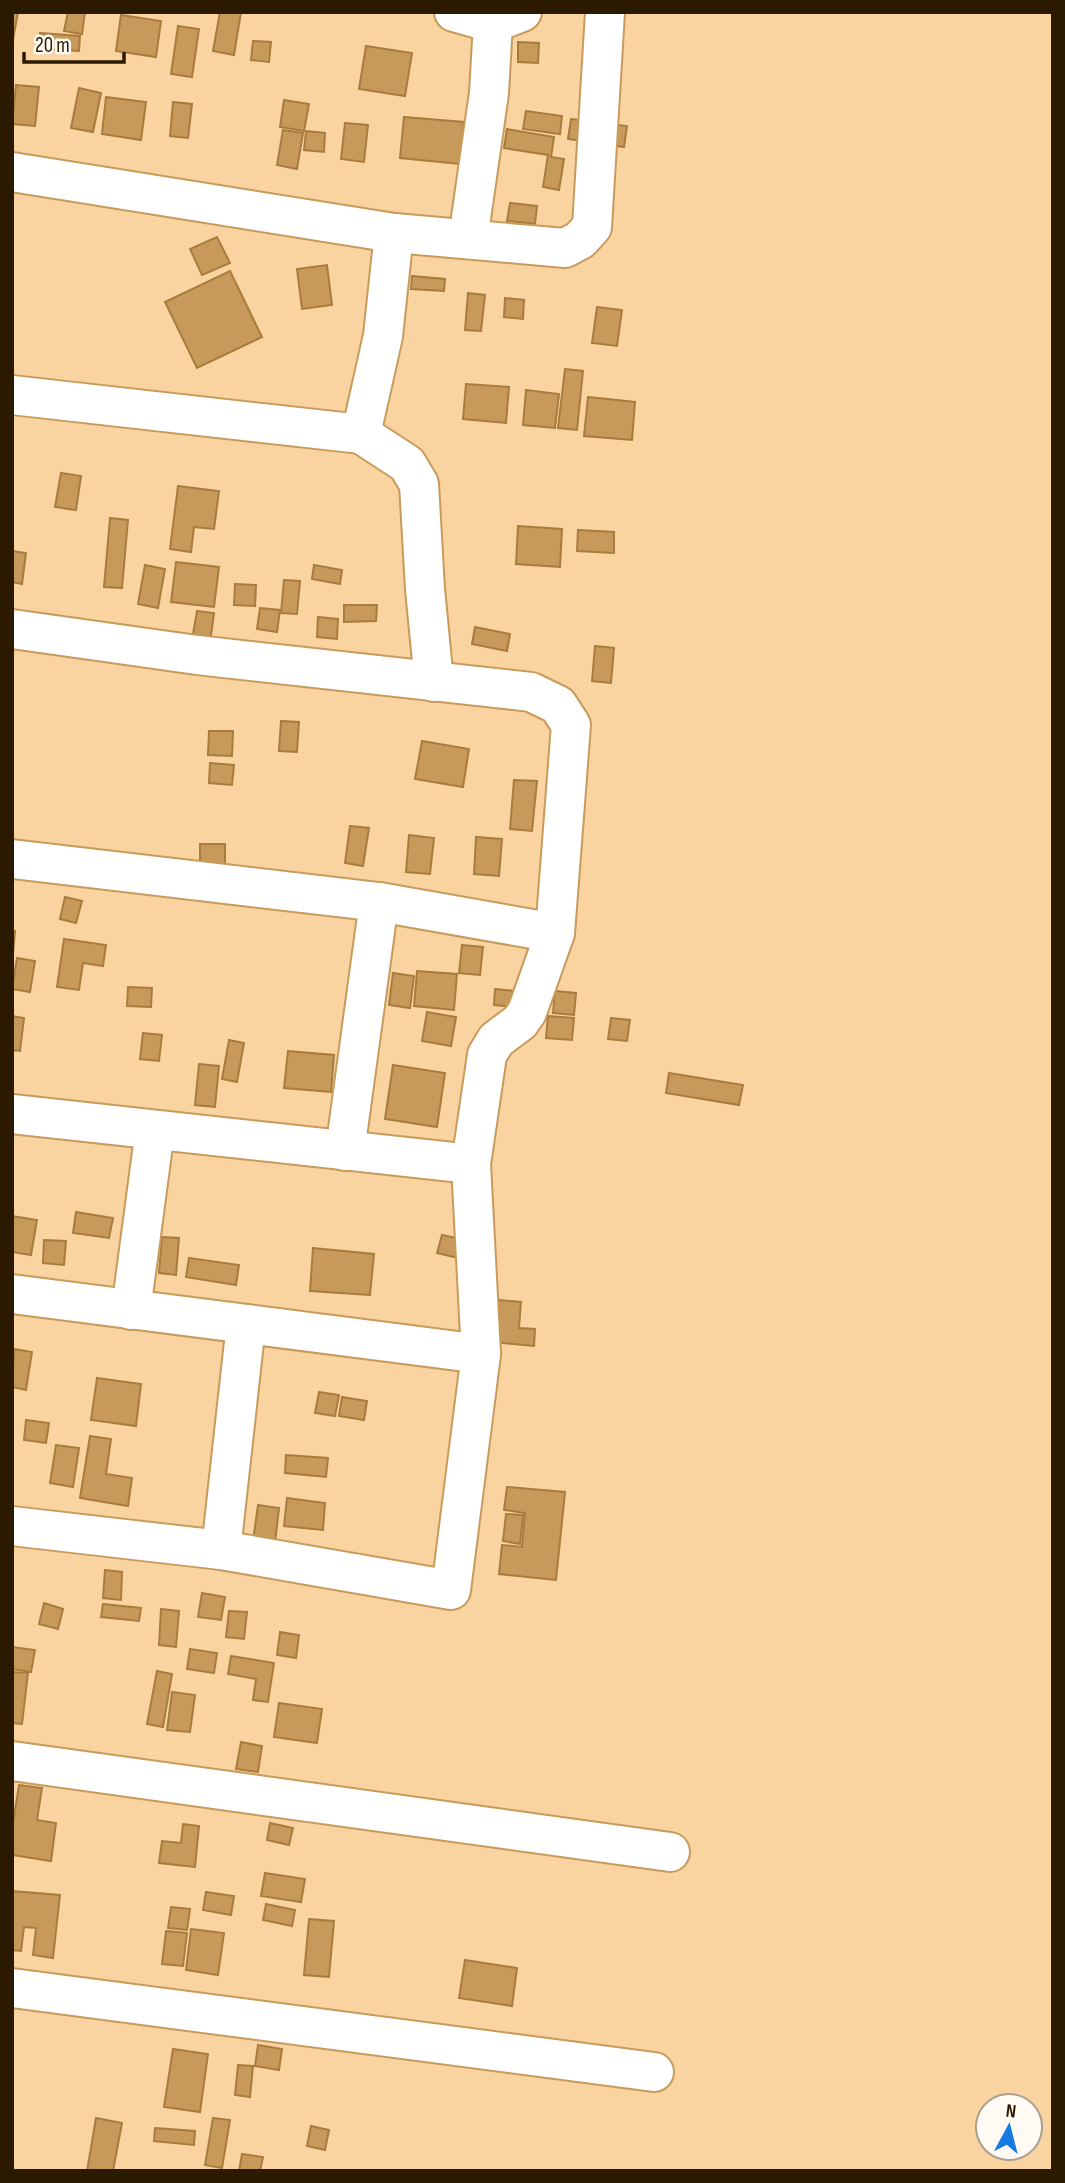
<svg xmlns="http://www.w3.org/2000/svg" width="1065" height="2183" viewBox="0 0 1065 2183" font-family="'Sofia Sans Condensed',sans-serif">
<rect width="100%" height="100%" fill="#f9d3a0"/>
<!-- building -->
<g fill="#c79a5b" stroke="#a87c3d" stroke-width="2">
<polygon points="12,12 18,12 13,40 12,39"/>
<polygon points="68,12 85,12 82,34 64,31"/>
<polygon points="220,12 241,12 234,55 213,51"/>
<polygon points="121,15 161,21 156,57 116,51"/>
<polygon points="178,26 199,29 192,77 171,74"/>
<polygon points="40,33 80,36 79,51 40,49"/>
<polygon points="253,41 271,42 269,62 251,60"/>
<polygon points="518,42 539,43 538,63 518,62"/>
<polygon points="366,46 412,53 405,96 359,89"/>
<polygon points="16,85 39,87 35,126 12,124"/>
<polygon points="79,88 101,93 93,132 71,128"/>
<polygon points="106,97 146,102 141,140 102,134"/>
<polygon points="284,100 309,104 304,131 280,127"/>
<polygon points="173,102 192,104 188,138 170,136"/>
<polygon points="526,111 562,116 560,134 523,129"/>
<polygon points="404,117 464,122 460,164 400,158"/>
<polygon points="571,119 627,126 624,147 568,139"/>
<polygon points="345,123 368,125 364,162 341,159"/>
<polygon points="507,129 554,137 551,157 564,159 559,190 543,187 548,155 504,148"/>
<polygon points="283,130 303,133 297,169 277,165"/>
<polygon points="306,131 325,133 324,152 304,150"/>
<polygon points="510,203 537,206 535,224 507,221"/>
<polygon points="217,237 230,263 202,275 190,249"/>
<polygon points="327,265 332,305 302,309 297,269"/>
<polygon points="230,271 262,337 197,368 165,302"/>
<polygon points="412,276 445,279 444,291 411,289"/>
<polygon points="468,293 485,295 481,331 465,330"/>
<polygon points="505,298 524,300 523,319 504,317"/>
<polygon points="597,307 622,310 617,346 592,343"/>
<polygon points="565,369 583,371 577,430 558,428"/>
<polygon points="466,384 509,387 506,423 463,419"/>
<polygon points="526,390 559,394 555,428 523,425"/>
<polygon points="588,397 635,402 632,440 584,436"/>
<polygon points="61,473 81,476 76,510 55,507"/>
<polygon points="178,486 219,491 214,529 194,527 191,552 170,549"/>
<polygon points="110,518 128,520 122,588 104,587"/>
<polygon points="518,526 562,529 560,567 516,564"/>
<polygon points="578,530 614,532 614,553 577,551"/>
<polygon points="12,551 26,553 22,584 12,582"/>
<polygon points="176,562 219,567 214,607 171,602"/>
<polygon points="145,565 165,569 158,608 138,604"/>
<polygon points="314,565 342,570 340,584 312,579"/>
<polygon points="284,580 300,581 297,614 281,613"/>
<polygon points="235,584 256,585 255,606 234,605"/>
<polygon points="344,605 377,605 376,621 344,622"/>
<polygon points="260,608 280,610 277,632 257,629"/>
<polygon points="197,611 214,613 210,643 192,640"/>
<polygon points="318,617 338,619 337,639 317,637"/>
<polygon points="475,627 510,634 507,651 472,644"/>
<polygon points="595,646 614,648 611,683 592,681"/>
<polygon points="281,721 299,722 297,752 279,751"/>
<polygon points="209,731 233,731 232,756 208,755"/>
<polygon points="422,741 469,749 463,787 415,779"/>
<polygon points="210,763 234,765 232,785 209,783"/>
<polygon points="514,780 537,781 532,831 510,829"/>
<polygon points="350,826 369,828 363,866 345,863"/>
<polygon points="409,835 434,838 430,874 406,872"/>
<polygon points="476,837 502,839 499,876 474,874"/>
<rect x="200" y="844" width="25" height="25"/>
<polygon points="65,897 82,901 76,923 60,919"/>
<polygon points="12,931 15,931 12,965"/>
<polygon points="64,939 106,945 103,966 83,963 79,990 57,987"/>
<polygon points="462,945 483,947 480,975 459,973"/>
<polygon points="17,958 35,961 30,992 12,989"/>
<polygon points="417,971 457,974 454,1010 414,1006"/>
<polygon points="393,973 414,976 410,1008 389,1005"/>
<polygon points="128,987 152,988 151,1007 127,1006"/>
<polygon points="495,989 515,991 514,1007 494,1005"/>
<polygon points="555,991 576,993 574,1015 553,1013"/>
<polygon points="427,1012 456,1017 451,1046 422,1041"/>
<polygon points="12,1016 24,1018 20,1051 12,1050"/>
<polygon points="548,1016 574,1018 572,1040 546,1038"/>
<polygon points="611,1018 630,1020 627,1041 608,1039"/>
<polygon points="143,1033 162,1035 159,1061 140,1059"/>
<polygon points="229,1040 244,1043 237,1082 222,1079"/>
<polygon points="288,1051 334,1055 331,1092 284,1088"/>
<polygon points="199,1064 219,1066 215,1107 195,1105"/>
<polygon points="393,1065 445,1073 437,1127 385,1119"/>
<polygon points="669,1073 743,1085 739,1105 666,1093"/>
<polygon points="76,1212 113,1218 109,1238 73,1233"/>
<polygon points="12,1216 37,1220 31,1255 12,1252"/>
<polygon points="442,1235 479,1243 475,1262 437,1253"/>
<polygon points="162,1237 179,1238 176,1275 159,1273"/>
<polygon points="44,1240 66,1241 64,1265 43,1263"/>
<polygon points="313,1248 374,1254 370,1295 310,1291"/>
<polygon points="189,1258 239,1265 236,1285 186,1277"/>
<polygon points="475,1298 521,1302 519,1328 535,1329 534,1346 471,1340"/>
<polygon points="14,1349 32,1352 26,1390 12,1387"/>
<polygon points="97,1378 141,1384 136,1426 91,1420"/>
<polygon points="319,1392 339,1395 335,1416 315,1413"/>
<polygon points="342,1397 367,1401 364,1420 339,1416"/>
<polygon points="26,1420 49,1423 46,1443 24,1440"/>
<polygon points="90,1436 111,1439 106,1474 132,1478 128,1506 80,1498"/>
<polygon points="56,1445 79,1448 73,1487 50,1483"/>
<polygon points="286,1455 328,1458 326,1477 285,1473"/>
<polygon points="507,1487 565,1492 556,1580 499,1574 502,1545 522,1547 525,1513 504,1510"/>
<polygon points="287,1498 325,1503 323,1530 284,1526"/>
<polygon points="258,1505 279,1508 275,1543 253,1541"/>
<polygon points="506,1514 523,1515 520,1544 503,1541"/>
<polygon points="105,1570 122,1572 121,1600 103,1598"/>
<polygon points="202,1593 225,1597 221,1620 198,1617"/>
<polygon points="44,1603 63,1609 58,1629 39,1624"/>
<polygon points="103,1604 141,1608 139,1621 101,1617"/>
<polygon points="161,1609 179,1611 176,1647 159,1645"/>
<polygon points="229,1611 247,1612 244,1639 226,1637"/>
<polygon points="280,1632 299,1635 296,1658 277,1655"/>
<polygon points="12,1647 35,1650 31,1672 12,1669"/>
<polygon points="190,1649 217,1653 214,1673 187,1669"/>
<polygon points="231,1656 274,1663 268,1702 253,1700 256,1679 228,1674"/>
<polygon points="157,1671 172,1674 163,1727 147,1724"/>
<polygon points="12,1672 28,1673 22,1724 12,1723"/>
<polygon points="172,1692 195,1695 190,1732 167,1730"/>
<polygon points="279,1703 322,1709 317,1743 274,1737"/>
<polygon points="241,1742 262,1746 258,1772 236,1769"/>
<polygon points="19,1785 42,1788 37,1820 56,1823 51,1861 12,1855 12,1829"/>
<polygon points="270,1823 293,1828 289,1845 267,1840"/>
<polygon points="183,1824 199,1826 195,1867 159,1863 162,1841 181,1843"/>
<polygon points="265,1873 305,1879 301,1902 261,1896"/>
<polygon points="12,1891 60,1895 53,1958 33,1955 36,1928 24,1927 21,1951 12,1950"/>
<polygon points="206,1892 234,1896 231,1915 203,1910"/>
<polygon points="266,1904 295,1910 292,1926 263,1920"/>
<polygon points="171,1907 190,1909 187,1930 168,1928"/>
<polygon points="309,1919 334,1921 329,1977 304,1975"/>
<polygon points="191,1929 224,1933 218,1975 186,1970"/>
<polygon points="166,1931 187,1933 183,1966 162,1964"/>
<polygon points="465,1960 517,1968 512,2006 459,1998"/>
<polygon points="258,2045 282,2049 279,2070 255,2066"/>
<polygon points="173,2049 208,2054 200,2112 164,2107"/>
<polygon points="238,2065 253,2066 250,2097 235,2095"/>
<polygon points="96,2118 122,2123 113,2171 87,2171"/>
<polygon points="213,2118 230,2120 222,2168 205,2165"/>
<polygon points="311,2126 329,2130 325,2150 307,2146"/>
<polygon points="155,2128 195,2131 194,2145 154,2141"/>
<polygon points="242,2154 263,2157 260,2171 239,2171"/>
</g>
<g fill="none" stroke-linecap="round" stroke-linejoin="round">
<defs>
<g id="street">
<polyline points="454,12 493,23"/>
<polyline points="12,172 394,233 565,248 580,240 592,227 605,12"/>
<polyline points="394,233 383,336 361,434 407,464 419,484 425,589 434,682"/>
<polyline points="468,239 489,93 493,23 522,12"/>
<polyline points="12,395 361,434"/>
<polyline points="12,629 197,655 531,692 558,705 571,725 555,933 527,1012 520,1022 496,1040 487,1055 471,1164 481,1354 451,1590 221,1550 12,1526"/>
<polyline points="12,859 379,902 555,933"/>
<polyline points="12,1114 471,1164"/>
<polyline points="345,1151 379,902"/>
<polyline points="12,1294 481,1354"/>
<polyline points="131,1310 155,1130"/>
<polyline points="221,1550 246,1324"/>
<polyline points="12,1761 670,1852"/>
<polyline points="12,1988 654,2072"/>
</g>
</defs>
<!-- street casing -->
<use href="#street" stroke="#c89b5c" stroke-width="42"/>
<!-- street -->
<use href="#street" stroke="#fff" stroke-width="38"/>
</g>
<!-- border -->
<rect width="1065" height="2183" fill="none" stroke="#2b1a00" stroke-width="28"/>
<!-- north arrow -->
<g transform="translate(1009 2127) rotate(7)"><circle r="33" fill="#fffaf4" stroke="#aaa092" stroke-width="2"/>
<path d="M0-5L12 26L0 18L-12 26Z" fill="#157ae2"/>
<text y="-10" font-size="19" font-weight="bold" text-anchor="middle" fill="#2b1a00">N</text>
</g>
<!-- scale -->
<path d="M24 52v10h100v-10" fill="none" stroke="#2b1a00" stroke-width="3.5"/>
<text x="35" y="52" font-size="21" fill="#2b1a00" stroke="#fffaf4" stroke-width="5" paint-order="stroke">20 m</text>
</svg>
